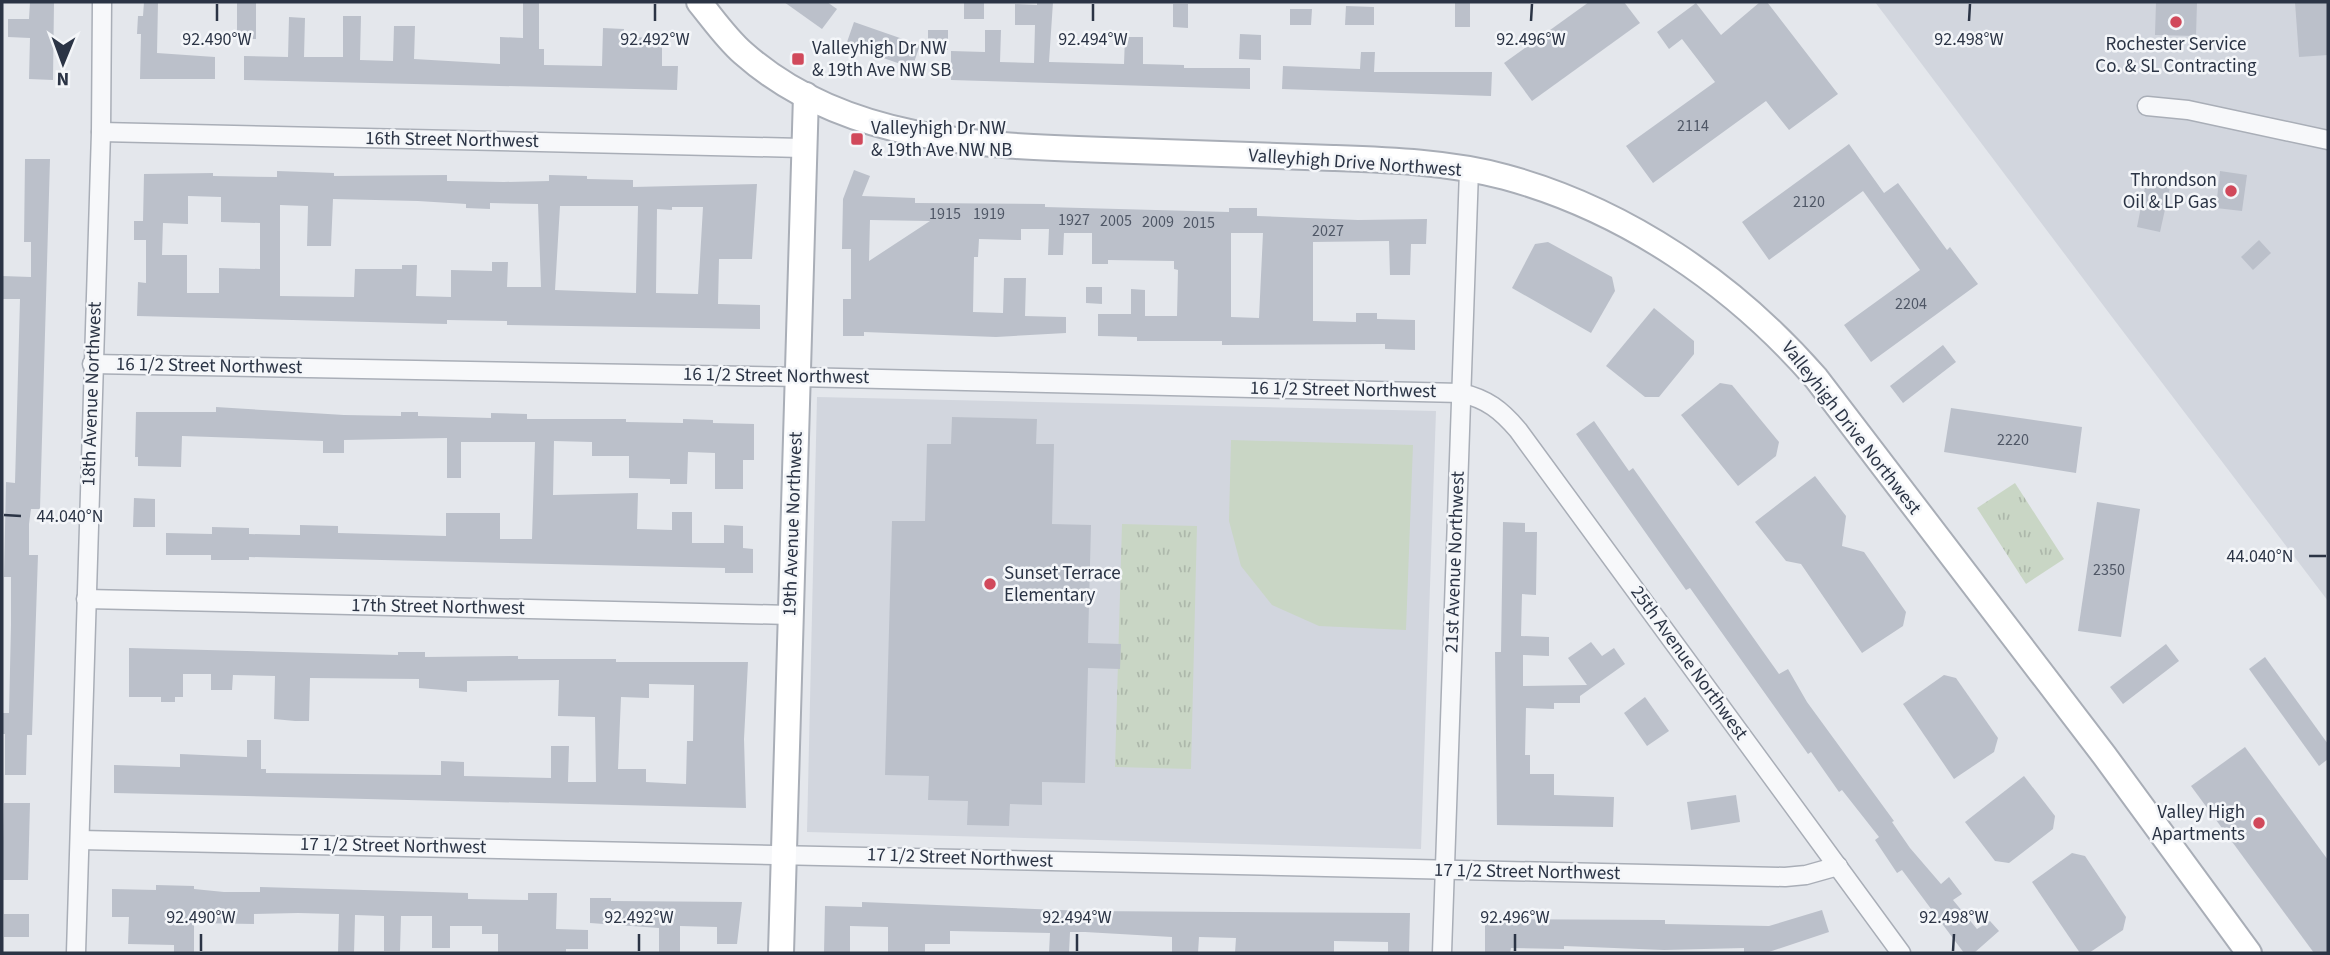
<svg xmlns="http://www.w3.org/2000/svg" width="2330" height="955" viewBox="0 0 2330 955" font-family="'Source Sans 3',sans-serif">
<defs>
<pattern id="park-tufts" width="24" height="20" patternUnits="userSpaceOnUse" patternTransform="scale(1.75)"><rect width="24" height="20" fill="#c9d6c5"/><path d="M3 7l-1-3M5 7V3M7 7l1-3M15 17l-1-3M17 17v-4M19 17l1-3" fill="none" stroke="#adb8ab"/></pattern>
</defs>
<rect width="100%" height="100%" fill="#e4e7ec"/>
<!-- built -->
<g fill="#d2d6de">
<polygon points="1875,2 2328,2 2328,601 2109,313"/>
<polygon points="817,397 1436,411 1421,849 807,832"/>
</g>
<!-- park -->
<g fill="url(#park-tufts)">
<polygon points="2015,483 2064,559 2026,584 1977,508"/>
<polygon points="1122,524 1197,526 1191,769 1115,767"/>
</g>
<!-- pitch -->
<polygon fill="#c9d6c5" points="1231,440 1413,445 1406,630 1319,626 1272,605 1241,566 1229,521"/>
<!-- building -->
<g fill="#bbc0ca" fill-rule="evenodd">
<polygon points="30,2 54,2 53,80 29,79 30,38 8,37 8,19 29,19"/>
<polygon points="144,2 158,2 157,53 215,57 215,79 140,79 141,34 137,34 138,16 143,16"/>
<rect x="237" y="2" width="19" height="37"/>
<polygon points="523,2 539,2 539,49 544,49 544,65 602,66 603,28 624,29 624,37 662,38 662,66 678,66 677,90 244,80 244,56 288,57 289,17 305,18 304,57 343,57 343,16 361,16 360,60 393,61 394,26 415,26 414,59 500,64 500,37 523,38"/>
<polygon points="784,2 827,2 837,9 822,29"/>
<rect x="964" y="2" width="20" height="17"/>
<polygon points="1037,2 1053,2 1049,62 1124,64 1125,37 1143,37 1143,64 1184,65 1184,68 1250,68 1250,89 951,80 951,51 985,52 985,30 1001,30 1000,62 1034,63 1035,25 1015,25 1015,4 1037,5"/>
<rect x="1455" y="2" width="15" height="25"/>
<polygon points="1589,2 1624,2 1640,23 1532,101 1504,63"/>
<polygon points="1760,2 1767,2 1838,94 1789,130 1766,101 1653,183 1626,146 1715,82 1682,39 1669,49 1657,32 1696,3 1721,35"/>
<polygon points="2156,2 2197,2 2196,36 2155,35"/>
<polygon points="2295,2 2328,2 2328,55 2299,57"/>
<polygon points="1173,4 1188,4 1188,28 1173,27"/>
<polygon points="1346,6 1374,7 1374,25 1345,25"/>
<polygon points="1290,9 1312,9 1311,25 1290,25"/>
<polygon points="854,22 920,45 912,68 846,45"/>
<rect x="928" y="30" width="20" height="20"/>
<polygon points="1240,34 1261,35 1261,60 1239,59"/>
<polygon points="1361,52 1375,52 1374,72 1492,72 1491,96 1282,89 1283,66 1360,69"/>
<polygon points="1849,144 1884,193 1898,183 1947,250 1950,247 1978,284 1871,362 1844,325 1920,270 1863,191 1769,260 1742,222"/>
<polygon points="25,159 50,159 40,509 31,509 29,524 29,555 38,555 32,735 27,735 26,775 5,775 5,734 2,734 2,713 9,713 11,625 11,577 4,577 6,482 15,483 20,299 2,299 2,276 31,277 31,242 24,242"/>
<path d="M854 170 870 176 862 196 915 198V203L1045 204V207L1229 212V208H1257V216L1358 220 1427 219 1426 244H1411L1410 275H1390L1389 241 1313 242V321L1356 322V313H1377V319L1415 320V350L1385 349V344L1222 345V341H1137V337L1098 336V314H1131V289L1145 290V316H1177L1178 270 1174 269V261L1108 260V264H1092V233H1064L1063 255H1048L1049 229H1021V240L979 239 978 257H974L973 312 1003 313 1004 278H1026L1025 316 1066 317V333L996 337 864 332V336H843V299H851V249H842L843 199ZM870 220 930 221 869 261ZM1231 233H1263L1259 318 1231 317Z"/>
<path d="M277 171 334 173V176L447 175V181L504 182 549 181V175L587 176V179L633 180V187L757 184 752 259H719L718 304 760 305V329L507 325V321L447 320V324L137 316 138 282 146 283V240H134V221H143L144 174 213 173V176L277 177ZM188 196 221 197V222L260 223V269L219 268V293H187V255H162L163 223 188 224ZM333 199 418 201 466 204V208L490 209V203L538 204 541 287H507L508 262H492V271L451 270V297L416 296 417 265H402V269H355L354 297 280 296V205L308 206 307 246H331ZM560 206H638L636 293 555 290ZM672 207H703L698 294 656 293 657 209 672 210Z"/>
<polygon points="2220,171 2247,175 2242,211 2216,208"/>
<polygon points="2146,182 2170,187 2160,232 2137,227"/>
<polygon points="2259,240 2271,253 2253,270 2241,257"/>
<polygon points="1548,242 1612,277 1615,291 1591,333 1512,288 1535,244"/>
<polygon points="1086,287 1102,287 1102,304 1086,303"/>
<polygon points="1654,308 1694,341 1694,354 1659,397 1645,397 1606,366"/>
<polygon points="1943,345 1956,362 1903,403 1890,386"/>
<polygon points="1720,383 1732,385 1779,442 1776,456 1738,486 1681,415"/>
<polygon points="216,407 344,415 401,416 401,412 418,412 418,416 491,418 491,413 527,414 527,419 626,419 626,422 683,423 683,419 713,420 713,423 754,424 754,460 743,460 743,489 715,489 715,453 688,452 687,484 670,484 670,479 629,478 629,456 592,456 592,442 554,441 553,495 638,493 637,529 672,530 672,512 692,512 692,543 724,543 724,525 743,526 743,548 753,549 753,573 725,573 725,568 249,557 249,560 211,560 211,555 166,555 166,533 212,534 212,527 249,528 249,534 300,535 300,525 338,526 338,533 446,536 446,513 500,513 500,539 532,539 535,442 461,442 461,478 447,478 447,438 344,440 344,453 323,453 323,441 182,436 181,467 138,466 138,457 135,457 136,412 216,412"/>
<polygon points="1951,408 2082,427 2076,473 1944,452"/>
<polygon points="952,417 1037,419 1036,444 1054,444 1052,524 1091,525 1088,643 1121,644 1120,669 1088,668 1085,783 1042,782 1042,805 1010,804 1009,826 967,825 968,801 928,800 929,776 885,775 892,521 925,521 927,444 951,444"/>
<polygon points="1594,421 1629,471 1633,468 1779,674 1788,669 1807,702 1894,821 1892,822 1910,848 1941,884 1949,877 1962,894 1953,900 1977,929 1990,921 1999,931 1974,953 1964,953 1902,870 1897,873 1875,840 1879,837 1842,790 1839,792 1811,752 1808,754 1690,588 1686,590 1576,434"/>
<polygon points="1815,476 1846,516 1842,546 1864,552 1906,612 1903,626 1862,653 1801,564 1786,561 1755,522"/>
<polygon points="134,498 155,499 155,527 133,527"/>
<polygon points="2097,502 2140,509 2121,637 2078,631"/>
<polygon points="1503,522 1525,523 1525,532 1537,532 1536,595 1522,594 1521,636 1549,637 1549,656 1523,655 1523,686 1587,685 1568,658 1591,642 1602,656 1614,648 1625,664 1580,696 1580,703 1554,703 1554,709 1526,708 1525,755 1530,755 1530,774 1554,774 1554,795 1614,797 1613,827 1497,825 1495,652 1501,652"/>
<polygon points="2166,644 2179,661 2123,704 2110,687"/>
<path d="M129 648 398 655V652H425V657L518 656V659H616V662H748L744 739 746 808 114 793V765L180 767V754L247 757V740H261V769H266V773L441 775V761L464 762V776L551 778V746H569L568 782H596L595 717 558 716 559 680 467 681V692L419 688V679L310 678 309 721H295L274 719 275 676 233 675 232 690H211V674H183V697H175V702H161V697H129ZM649 684 694 685 693 741H687L686 784 646 782V769H618L621 697 649 698Z"/>
<polygon points="2265,657 2328,744 2328,759 2319,766 2249,669"/>
<polygon points="1944,675 1956,678 1998,738 1994,752 1954,779 1903,704"/>
<polygon points="1645,697 1669,731 1647,746 1624,713"/>
<polygon points="2245,747 2328,860 2328,953 2314,953 2191,786"/>
<polygon points="2024,776 2055,816 2053,829 2009,863 1995,861 1965,822"/>
<polygon points="1736,795 1740,822 1691,830 1687,802"/>
<polygon points="4,803 30,803 28,880 2,880"/>
<polygon points="2072,853 2085,856 2126,917 2123,930 2089,953 2080,953 2032,882"/>
<polygon points="156,885 194,886 194,889 224,892 260,892 260,887 468,893 468,899 528,900 528,893 557,893 556,929 588,930 588,949 566,949 566,953 498,953 498,934 482,934 482,926 450,926 450,948 432,948 432,916 401,916 400,951 384,951 384,916 355,915 354,953 338,953 339,914 298,913 254,914 254,924 194,923 194,953 174,953 174,945 128,944 129,917 112,917 112,889 156,890"/>
<polygon points="590,898 611,898 611,901 742,902 737,944 717,944 717,927 680,926 680,953 659,953 659,928 590,923"/>
<polygon points="862,902 1085,911 1410,913 1409,953 1388,953 1388,942 1334,941 1334,953 1235,953 1236,938 1199,937 1198,953 1172,953 1172,937 1085,932 1070,932 1069,953 1049,953 1050,933 950,931 950,944 925,944 925,953 888,953 888,927 850,926 850,953 824,953 825,906 862,907"/>
<polygon points="1822,910 1829,932 1766,953 1744,953 1744,948 1664,950 1564,946 1564,949 1511,948 1510,953 1485,953 1485,919 1665,920 1665,924 1769,926"/>
<rect x="4" y="914" width="25" height="23"/>
</g>
<g fill="none" stroke-linecap="round" stroke-linejoin="round">
<defs>
<g id="street">
<polyline points="2147,106 2188,110 2328,140"/>
<polyline points="101,132 802,148"/>
<path d="M92 364 798 377 1461 393C1487 399 1501 410 1518 430L1901 953"/>
<polyline points="86,599 790,615"/>
<polyline points="80,840 1785,877 1806,875 1838,866"/>
<polyline points="76,953 101,132 102,2"/>
<polyline points="1442,953 1469,170"/>
</g>
<g id="secondary">
<path d="M699 2C713 19 726 38 743 53 842 141 979 146 1105 150 1181 153 1257 156 1333 158 1389 160 1450 162 1505 177 1626 210 1734 284 1816 378L2104 755 2249 953"/>
<polyline points="781,953 806,95"/>
</g>
</defs>
<!-- street casing -->
<use href="#street" stroke="#a9aeb7" stroke-width="21"/>
<!-- secondary casing -->
<use href="#secondary" stroke="#a9aeb7" stroke-width="28"/>
<!-- street -->
<use href="#street" stroke="#f7f8fa" stroke-width="18"/>
<!-- secondary -->
<use href="#secondary" stroke="#fff" stroke-width="24"/>
</g>
<!-- ticks -->
<path fill="none" stroke="#2b3445" stroke-width="2.5" d="M217 21V4M655 21V4M1093 21V4M1531 21 1532 4M1969 21 1970 4M4 515 21 516M2309 556H2326M201 951V934M639 951V934M1077 951V934M1515 951V934M1953 951 1954 934"/>
<!-- markers -->
<g fill="#d1495b" stroke="#f4f6f9" stroke-width="2.5">
<circle cx="2176" cy="22" r="7"/>
<rect x="791" y="52" width="14" height="14" rx="3.5"/>
<rect x="850" y="132" width="14" height="14" rx="3.5"/>
<circle cx="2231" cy="191" r="7"/>
<circle cx="990" cy="584" r="7"/>
<circle cx="2259" cy="823" r="7"/>
</g>
<g text-anchor="middle" dominant-baseline="central" stroke-width="5" stroke-linejoin="round" paint-order="stroke">
<!-- number labels -->
<g font-size="16" fill="#4f5766">
<text x="1693" y="126">2114</text>
<text x="1809" y="202">2120</text>
<text x="945" y="214">1915</text>
<text x="989" y="214">1919</text>
<text x="1074" y="220">1927</text>
<text x="1116" y="221">2005</text>
<text x="1158" y="222">2009</text>
<text x="1199" y="223">2015</text>
<text x="1328" y="231">2027</text>
<text x="1911" y="304">2204</text>
<text x="2013" y="440">2220</text>
<text x="2109" y="570">2350</text>
</g>
<!-- poi labels -->
<g font-size="19" fill="#2b3445" stroke="#f4f6f9" text-anchor="start">
<text x="2176" y="44" text-anchor="middle">Rochester Service<tspan x="2176" dy="22">Co. &amp; SL Contracting</tspan></text>
<text x="812" y="48">Valleyhigh Dr NW<tspan x="812" dy="22">&amp; 19th Ave NW SB</tspan></text>
<text x="871" y="128">Valleyhigh Dr NW<tspan x="871" dy="22">&amp; 19th Ave NW NB</tspan></text>
<text x="2217" y="180" text-anchor="end">Throndson<tspan x="2217" dy="22">Oil &amp; LP Gas</tspan></text>
<text x="1004" y="573">Sunset Terrace<tspan x="1004" dy="22">Elementary</tspan></text>
<text x="2245" y="812" text-anchor="end">Valley High<tspan x="2245" dy="22">Apartments</tspan></text>
</g>
<!-- street labels -->
<g font-size="19" fill="#2b3445" stroke="#f4f6f9">
<text transform="translate(452 140) rotate(1)">16th Street Northwest</text>
<text transform="translate(1355 163) rotate(4)">Valleyhigh Drive Northwest</text>
<text transform="translate(209 366) rotate(1)">16 1/2 Street Northwest</text>
<text transform="translate(776 376) rotate(1)">16 1/2 Street Northwest</text>
<text transform="translate(1343 390) rotate(1)">16 1/2 Street Northwest</text>
<text transform="translate(92 394) rotate(-88)">18th Avenue Northwest</text>
<text transform="translate(1851 428) rotate(52)">Valleyhigh Drive Northwest</text>
<text transform="translate(793 524) rotate(-88)">19th Avenue Northwest</text>
<text transform="translate(1455 562) rotate(-88)">21st Avenue Northwest</text>
<text transform="translate(438 607) rotate(1)">17th Street Northwest</text>
<text transform="translate(1689 663) rotate(54)">25th Avenue Northwest</text>
<text transform="translate(393 846) rotate(1)">17 1/2 Street Northwest</text>
<text transform="translate(960 858) rotate(2)">17 1/2 Street Northwest</text>
<text transform="translate(1527 872) rotate(1)">17 1/2 Street Northwest</text>
</g>
</g>
<g font-size="18" text-anchor="middle" fill="#2b3445" stroke="#f4f6f9" stroke-width="5" stroke-linejoin="round" paint-order="stroke">
<text x="217" y="45">92.490°W</text>
<text x="655" y="45">92.492°W</text>
<text x="1093" y="45">92.494°W</text>
<text x="1969" y="45">92.498°W</text>
<text x="1531" y="45">92.496°W</text>
<text x="70" y="522">44.040°N</text>
<text x="2260" y="562">44.040°N</text>
<text x="201" y="923">92.490°W</text>
<text x="639" y="923">92.492°W</text>
<text x="1077" y="923">92.494°W</text>
<text x="1515" y="923">92.496°W</text>
<text x="1954" y="923">92.498°W</text>
</g>
<!-- border -->
<rect width="2330" height="955" fill="none" stroke="#2b3445" stroke-width="7"/>
<!-- north arrow -->
<g transform="translate(63 63) rotate(181)" stroke="#f4f6f9" stroke-width="5" paint-order="stroke">
<path d="M0-5L12 26L0 18L-12 26Z" fill="#2b3445"/>
<text y="-10" font-size="19" font-weight="bold" text-anchor="middle" fill="#2b3445">N</text>
</g>
</svg>
